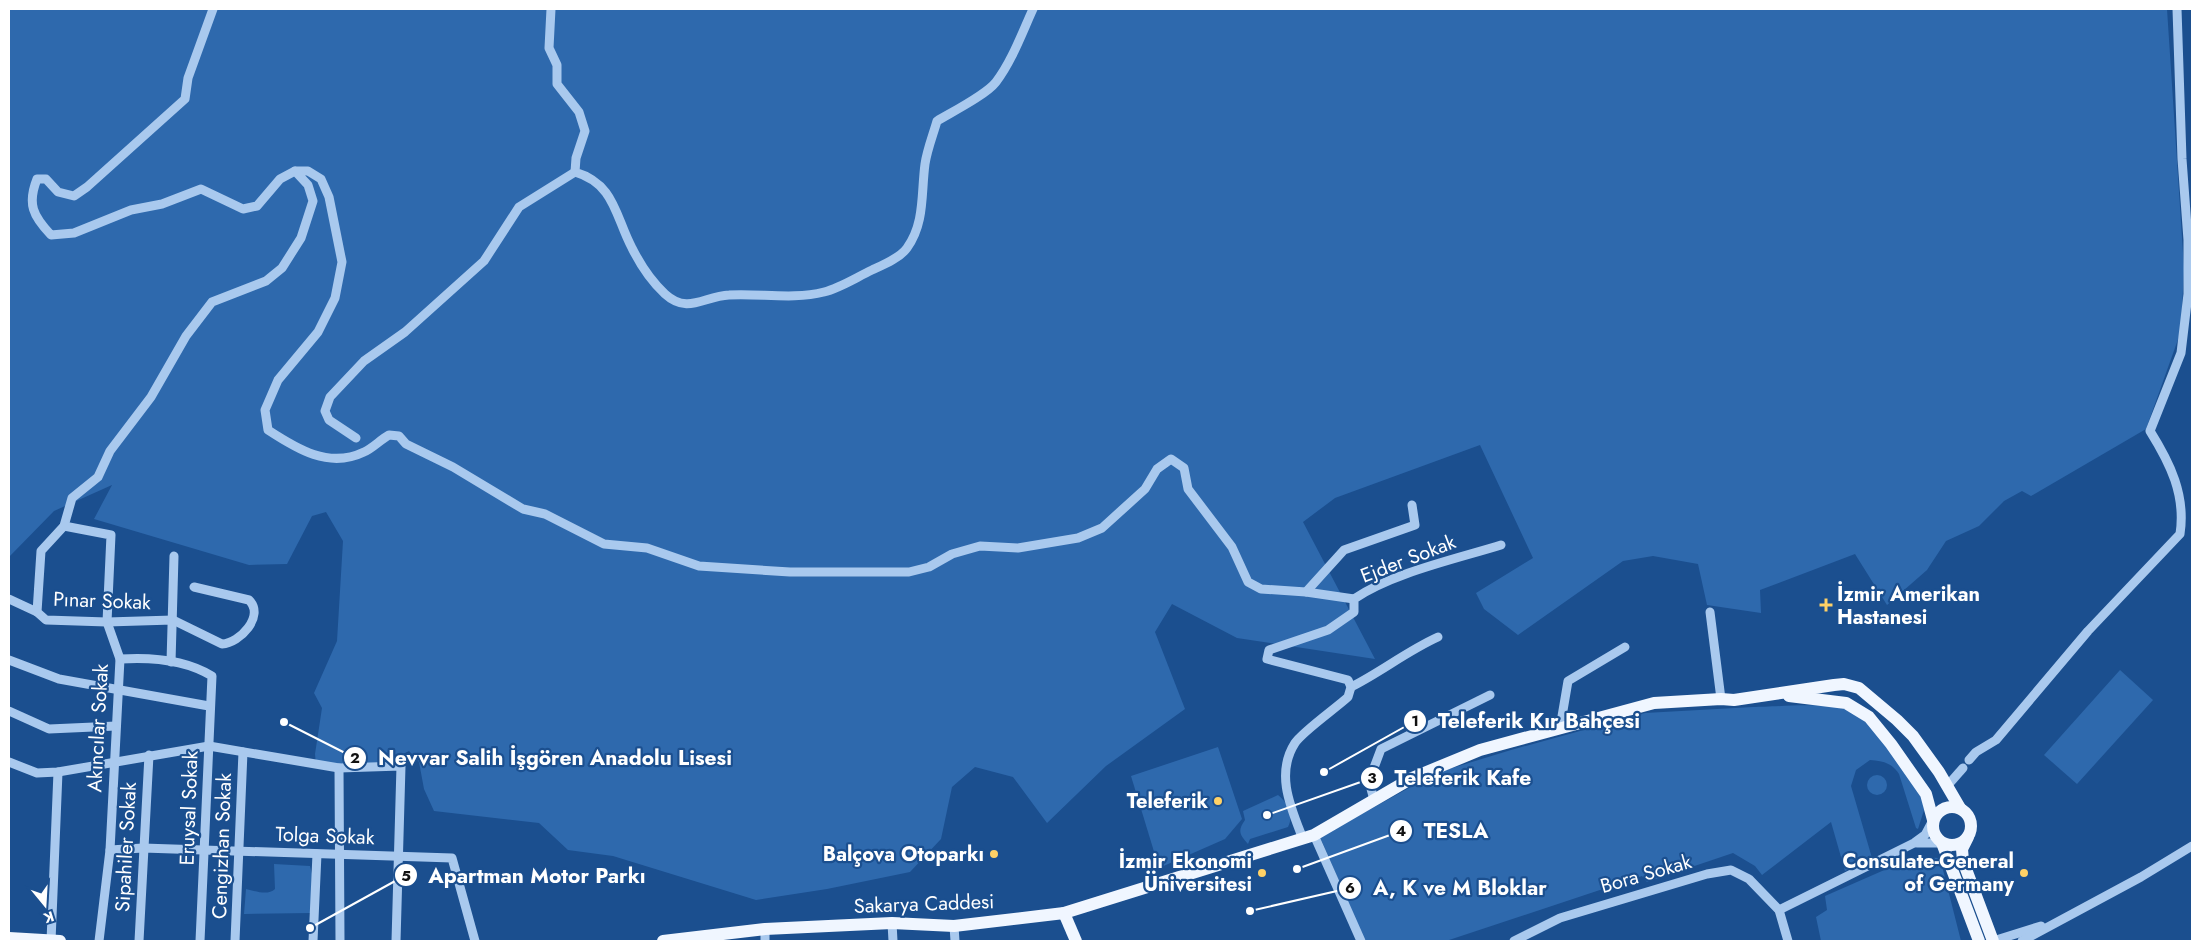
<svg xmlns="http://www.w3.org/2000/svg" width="2201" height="950" viewBox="0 0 2201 950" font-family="Jost,sans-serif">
<rect width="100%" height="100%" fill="#1b4f8f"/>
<!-- green -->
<g fill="#2e69ad">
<polygon points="9,9 2167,9 2184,268 2181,331 2146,429 2031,496 2022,491 2004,501 1979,526 1946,541 1927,570 1887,605 1855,554 1760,590 1761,613 1707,605 1698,564 1653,556 1623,561 1518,635 1484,609 1476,593 1533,558 1480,445 1335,498 1303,522 1375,659 1237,638 1172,604 1155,632 1185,709 1106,766 1047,823 1013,777 975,767 952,787 941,839 910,872 827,889 756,900 613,856 568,850 539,823 434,811 424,789 419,762 409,751 384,764 316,765 315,754 322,708 314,693 337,641 343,541 326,512 312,516 287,564 249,565 94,519 112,485 54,511 9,557"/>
<polygon points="2120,670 2153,700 2077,784 2044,755"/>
<path d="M1753 707C1776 707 1833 701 1852 712 1879 727 1904 772 1922 798L1924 810 1918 829 1916 828 1899 774C1892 763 1883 761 1870 760L1856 770 1851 786 1872 858 1845 871 1831 822 1762 875 1755 866 1733 853 1647 882 1642 876 1446 941H1365L1320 837 1436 773 1511 750 1645 713Z"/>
<polygon points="1218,747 1242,819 1225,839 1159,868 1131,776"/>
<circle cx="1877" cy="785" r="10"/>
<path d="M1278 795C1288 803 1294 815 1288 827L1250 839 1248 844C1240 835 1237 831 1245 820L1243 811Z"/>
<polygon points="1914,857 1940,858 1961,941 1821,941 1816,917 1827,910 1825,896"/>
<path d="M274 864 310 866 312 874 311 913 244 914 246 889C255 891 268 896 275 889Z"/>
</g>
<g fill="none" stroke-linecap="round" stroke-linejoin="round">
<!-- minor -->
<g stroke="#a9c9ee" stroke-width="9">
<path d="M551 9 549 48 557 65V84L579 112 585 131 576 158 575 172C615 184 615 216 632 248 640 264 651 281 665 294 688 315 704 296 729 295 760 293 793 300 824 292 840 288 857 277 872 270 883 265 900 258 907 248 925 223 921 194 925 164 927 150 933 135 937 121 952 112 986 95 996 82 1012 61 1022 33 1033 9"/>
<path d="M295 171H308L321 179 329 197 342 262 335 298 318 332 278 380 265 410 268 430C297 449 329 469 364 452 373 448 380 440 389 435L399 436 406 444 453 467 523 509 545 514 604 544 647 548 699 566 790 572H909L929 567 952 554 980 546 1018 548 1078 538 1102 528 1145 489 1157 469 1171 459 1184 468 1188 489 1232 547 1248 582 1261 589 1306 592 1354 599"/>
<polyline points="356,438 329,420 325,411 330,397 364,361 405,332 484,261 519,207 575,172"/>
<polyline points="64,526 111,535 107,622 120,659 110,850 99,941"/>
<path d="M194 587 249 600C265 616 240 643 222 644L173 620 107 622 46 620 37 612 41 551 64 526 72 498 98 477 110 451 151 397 186 336 212 302 266 281 282 268 301 238 313 201 308 185 295 171 280 179 257 206 243 209 201 189 162 204 131 210 74 233 51 235C33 216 27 204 37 179H46L58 192 74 196 87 187 185 99 188 78 213 9"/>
<polyline points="1306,592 1344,550 1415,525 1412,505"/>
<polyline points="9,599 37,612"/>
<polyline points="1710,612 1721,699"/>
<path d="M120 659C151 657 186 660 212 676L200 941"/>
<polyline points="9,660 59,679 209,706"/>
<polyline points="171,662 174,556"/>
<path d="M1351 687C1381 672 1407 651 1438 637"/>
<polyline points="9,711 49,729 116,726"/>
<polyline points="1560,728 1568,681 1625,647"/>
<path d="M1969 760 1976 752 1996 740 2088 631 2180 534C2186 495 2170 463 2150 431L2181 353 2188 294V240L2182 159 2177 9"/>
<polyline points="9,762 37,773 58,772 209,746 339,768 401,766 396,941"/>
<polyline points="339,768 340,941"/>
<polyline points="1948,785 1963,768"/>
<polyline points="1374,800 1369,781 1381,749 1490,695"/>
<polyline points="1314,835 1361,941"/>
<path d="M1303 839C1291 808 1275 774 1295 743 1302 732 1336 708 1348 697L1351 687 1348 680 1267 659 1269 650 1328 630 1354 612V599C1392 573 1456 559 1501 545"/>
<polyline points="1917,843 1942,843"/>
<polyline points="110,850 143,848 452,858 475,941"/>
<polyline points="1779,910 1914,843 1925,835 1933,820"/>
<polyline points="892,923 893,941"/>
<polyline points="954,926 955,941"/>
<polyline points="765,929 765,941"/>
<polyline points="51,941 58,772"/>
<polyline points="139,941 149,755"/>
<polyline points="235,941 243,752"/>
<polyline points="313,941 317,854"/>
<polyline points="1514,941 1560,918 1707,874 1731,870 1749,879 1779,910 1788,941"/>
<polyline points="1993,941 2041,926"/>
<polyline points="2022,941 2141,877 2192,846"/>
</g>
<!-- major -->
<g stroke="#f0f6ff" stroke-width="12">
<polyline points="1789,696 1846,703 1869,717 1891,744 1926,794 1933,820"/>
<circle cx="1952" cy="826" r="19"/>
<polyline points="1968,837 1962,849 1963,861 1993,941"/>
<polyline points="1942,843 1979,941"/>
<polyline points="1064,913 1076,941"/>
<polyline points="9,938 60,941"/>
<polyline points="663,941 765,929 892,923 954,926 1064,913 1314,835 1412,778 1480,750 1654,703 1721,699 1734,700 1834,685 1844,684 1859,688 1897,720 1913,736 1939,772 1960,808"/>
</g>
</g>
<!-- markers -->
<g fill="#ffd166" stroke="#1b4f8f" stroke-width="2">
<path d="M1823.5 597.5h5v5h5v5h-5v5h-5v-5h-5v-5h5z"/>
<circle cx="1218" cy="801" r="5"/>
<circle cx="994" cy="854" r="5"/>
<circle cx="1262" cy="873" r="5"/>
<circle cx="2024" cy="873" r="5"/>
</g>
<g text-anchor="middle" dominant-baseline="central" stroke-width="4.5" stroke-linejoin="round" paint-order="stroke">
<!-- street labels -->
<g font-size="20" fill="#fff" stroke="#1b4f8f">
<text transform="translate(1408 559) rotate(-21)">Ejder Sokak</text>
<text transform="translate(102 601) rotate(2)">Pınar Sokak</text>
<text transform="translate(98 728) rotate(-87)">Akıncılar Sokak</text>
<text transform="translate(189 808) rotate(-88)">Eruysal Sokak</text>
<text transform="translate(325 836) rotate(2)">Tolga Sokak</text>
<text transform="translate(222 846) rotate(-88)">Cengizhan Sokak</text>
<text transform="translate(126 847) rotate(-87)">Sipahiler Sokak</text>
<text transform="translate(1646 874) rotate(-16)">Bora Sokak</text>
<text transform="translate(924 904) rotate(-2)">Sakarya Caddesi</text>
</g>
<!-- poi labels -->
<g font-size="20" font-weight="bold" fill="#fff" stroke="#1b4f8f" text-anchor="end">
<text x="1837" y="594" text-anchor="start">İzmir Amerikan<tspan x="1837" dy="23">Hastanesi</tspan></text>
<text x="1208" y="801">Teleferik</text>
<text x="984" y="854">Balçova Otoparkı</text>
<text x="1252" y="861">İzmir Ekonomi<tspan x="1252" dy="23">Üniversitesi</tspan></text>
<text x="2014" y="861">Consulate-General<tspan x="2014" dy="23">of Germany</tspan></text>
</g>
</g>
<!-- callouts -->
<path fill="none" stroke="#fff" stroke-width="2" d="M1324 772L1415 721M284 722L355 758M1267 815L1372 778M1297 869L1401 831M310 928L406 875M1250 911L1350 888"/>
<g fill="#fff" stroke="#1b4f8f" stroke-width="2">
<circle cx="1324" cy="772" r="5"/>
<circle cx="284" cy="722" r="5"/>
<circle cx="1267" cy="815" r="5"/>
<circle cx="1297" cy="869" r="5"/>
<circle cx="310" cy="928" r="5"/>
<circle cx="1250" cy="911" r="5"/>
<circle cx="1415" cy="721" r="12"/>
<circle cx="355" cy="758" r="12"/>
<circle cx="1372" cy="778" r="12"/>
<circle cx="1401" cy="831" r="12"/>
<circle cx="406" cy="875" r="12"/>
<circle cx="1350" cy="888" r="12"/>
</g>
<g font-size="15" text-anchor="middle" font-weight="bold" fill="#111">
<text x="1415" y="726">1</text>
<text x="355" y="763">2</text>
<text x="1372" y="783">3</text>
<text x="1401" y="836">4</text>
<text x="406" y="881">5</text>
<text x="1350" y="893">6</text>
</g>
<g font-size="21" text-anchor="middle" font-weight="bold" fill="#fff" stroke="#1b4f8f" stroke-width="4.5" stroke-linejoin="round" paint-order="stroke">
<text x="1539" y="728">Teleferik Kır Bahçesi</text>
<text x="555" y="765">Nevvar Salih İşgören Anadolu Lisesi</text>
<text x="1463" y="785">Teleferik Kafe</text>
<text x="1456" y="838">TESLA</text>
<text x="537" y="883">Apartman Motor Parkı</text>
<text x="1460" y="895">A, K ve M Bloklar</text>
</g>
<!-- border -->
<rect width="2201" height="950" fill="none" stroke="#ffffff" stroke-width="20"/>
<!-- north arrow -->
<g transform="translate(45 905) rotate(162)" stroke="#1b4f8f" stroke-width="4" paint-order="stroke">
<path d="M0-4L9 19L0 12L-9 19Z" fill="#ffffff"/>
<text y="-8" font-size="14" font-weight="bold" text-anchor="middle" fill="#ffffff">K</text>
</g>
</svg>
